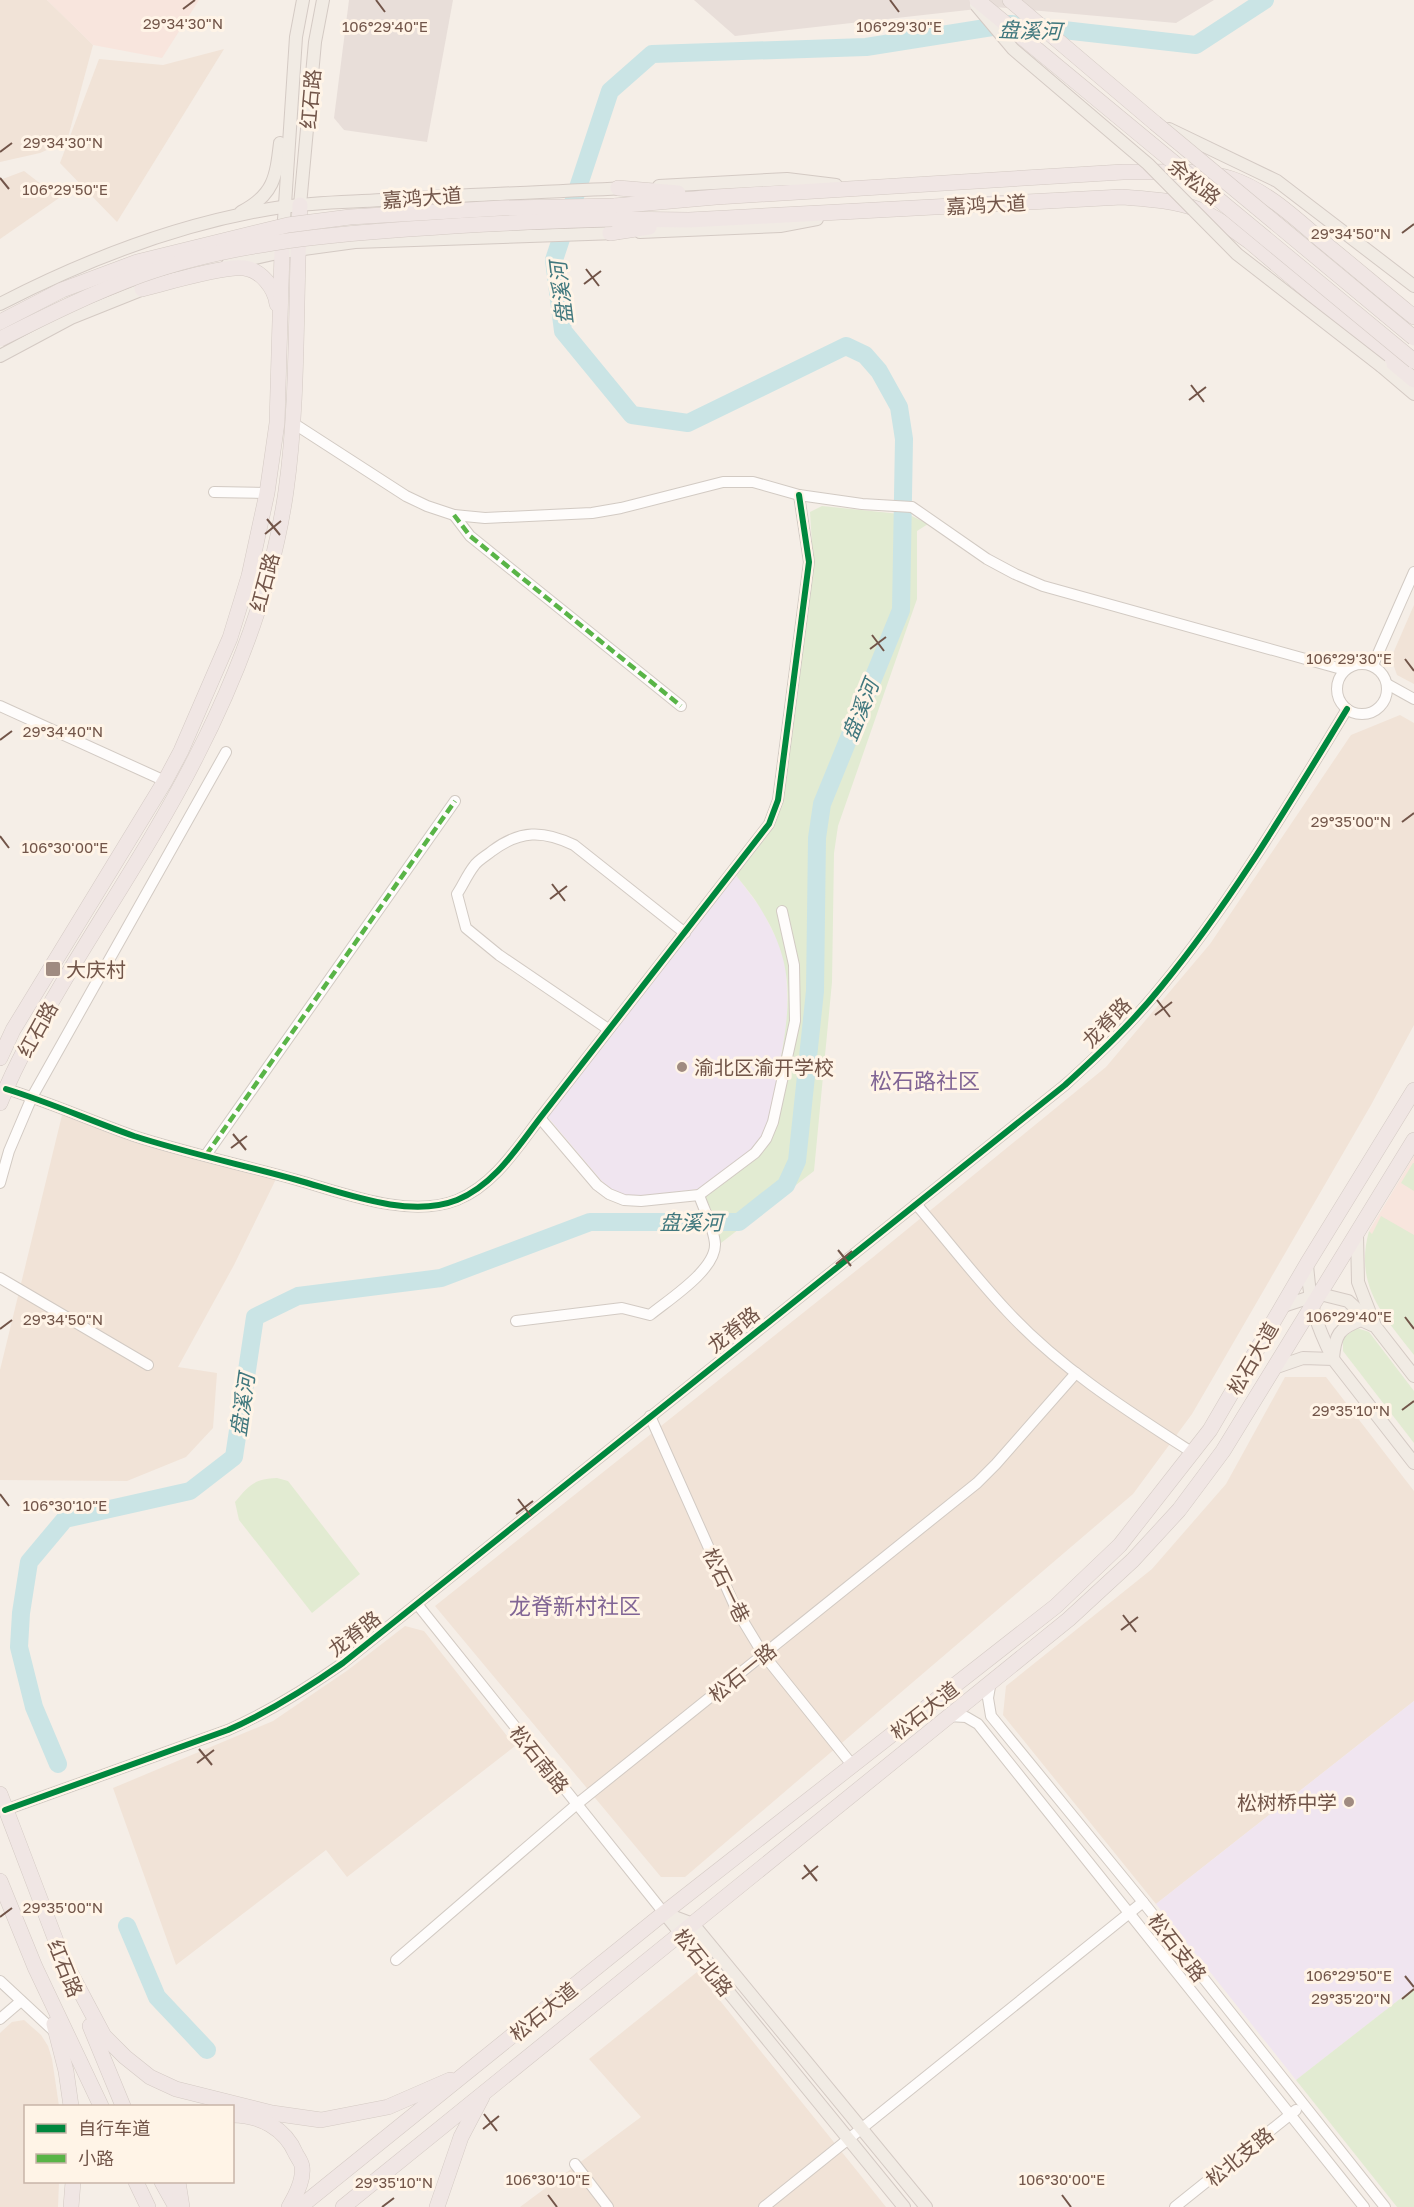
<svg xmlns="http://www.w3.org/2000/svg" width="1414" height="2207" viewBox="0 0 1414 2207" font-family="'Golos Text','Noto Sans SC',sans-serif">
<rect width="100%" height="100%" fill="#f5eee7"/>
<!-- residential -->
<g fill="#f1e3d7">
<polygon points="0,0 47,0 93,45 67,141 40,153 0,162"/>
<polygon points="224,49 117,222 60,163 99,59 163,65"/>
<polygon points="24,171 59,198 0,239 0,180"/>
<polygon points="1414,605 1414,684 1397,675 1391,658"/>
<polygon points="1400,715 1414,723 1414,1025 1371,1105 1192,1414 1133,1494 685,1877 661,1877 435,1606 872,1258 1106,1067 1210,944 1351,735"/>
<polygon points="64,1107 276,1179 234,1265 178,1367 217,1373 213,1428 186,1457 127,1481 0,1480 0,1370"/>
<polygon points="1285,1377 1326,1377 1414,1491 1414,1701 1156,1904 1003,1715 1006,1686 1152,1569 1226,1484"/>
<polygon points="405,1626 424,1631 515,1746 347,1877 326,1850 176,1965 113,1788 273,1721 348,1670"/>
<polygon points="697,1972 886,2207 520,2207 641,2117 589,2059"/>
<polygon points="24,2020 41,2035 48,2046 52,2059 59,2106 26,2106 26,2182 59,2182 58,2207 0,2207 0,2033 12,2022"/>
</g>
<!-- commercial -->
<g fill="#f8e5dd">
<polygon points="47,0 199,0 162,58 93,45"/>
<polygon points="1414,1156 1414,1290 1369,1231"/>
</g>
<!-- industrial -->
<g fill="#e8ded9">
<polygon points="349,0 453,0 427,142 344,130 334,118"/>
<polygon points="694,0 1214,0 1176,23 995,7 735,36"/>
</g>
<!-- education -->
<g fill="#f0e5f0">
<polygon points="735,874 762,910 780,946 786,967 788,1019 769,1120 762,1136 751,1150 698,1189 641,1196 624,1195 610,1188 601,1180 547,1116"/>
<polygon points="1414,1701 1414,1988 1296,2080 1156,1904"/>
</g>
<!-- green -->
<g fill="#e2ebd2">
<path d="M822 506 910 515 928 524 917 531V599L838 826 834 853 832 982 814 1171 721 1243 698 1189C719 1174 748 1159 762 1137 773 1119 774 1095 778 1075 789 1011 798 970 762 911 755 898 744 886 735 874L771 828 813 560 810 512Z"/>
<polygon points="1413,1163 1414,1163 1414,1191 1401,1183"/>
<path d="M1381 1216 1414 1235V1355C1383 1315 1354 1285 1369 1231L1372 1234Z"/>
<polygon points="1357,1328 1369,1332 1414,1391 1414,1443 1343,1351 1343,1338"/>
<path d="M277 1478 288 1481 360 1574 312 1613 239 1520 235 1502C249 1485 254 1479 277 1478Z"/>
<polygon points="1414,1988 1414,2207 1397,2207 1296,2080"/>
</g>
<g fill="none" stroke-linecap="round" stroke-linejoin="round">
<!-- river -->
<g stroke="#cae4e5" stroke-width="18">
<polyline points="58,1764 34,1707 19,1647 21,1613 29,1562 65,1519 190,1491 234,1457 255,1317 298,1296 441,1278 590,1222 739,1222 786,1185 797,1161 815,991 817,838 822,804 901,610 904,439 899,407 879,371 865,355 846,346 688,423 632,415 563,331 554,260 610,91 652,54 866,47 1011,24 1196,45 1265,0"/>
<polyline points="127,1926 157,1997 207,2050"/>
</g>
<defs>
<g id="minor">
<polyline points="293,423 406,496 427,506 454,515 485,518 592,513 621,508 723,482 753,482 799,495 862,504 912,507 987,559 1015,574 1043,586 1345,670"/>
<polyline points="214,492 267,493"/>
<polyline points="454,515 470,536 681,706"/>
<circle cx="1362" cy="689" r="25"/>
<polyline points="1373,665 1414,572"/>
<polyline points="1387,684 1414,699"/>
<polyline points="0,706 165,781"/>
<path d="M608 1029 499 955 466 928 457 894C463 885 467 875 474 866 478 860 486 856 492 851 520 830 543 830 574 845L685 933"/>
<path d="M6 1089C49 1102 91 1121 134 1136 187 1153 243 1165 297 1180 344 1193 409 1219 457 1200 494 1185 517 1148 540 1118L769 824 778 800 809 562 799 495"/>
<polyline points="540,1118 597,1185 609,1194 624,1200 641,1201 699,1195 755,1153 766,1139 773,1122 795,1021 794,965 782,911"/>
<polyline points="206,1155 455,801"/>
<polyline points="0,1183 9,1151 32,1097 226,752"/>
<path d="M916 1204C947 1240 976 1278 1008 1312 1061 1369 1128 1411 1193 1453"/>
<polyline points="0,1278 148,1365"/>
<path d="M516 1321 622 1308 650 1315C668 1300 716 1270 715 1244 714 1228 704 1210 699 1195"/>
<polyline points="650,1416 737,1611 763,1654 853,1766"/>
<polyline points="417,1604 664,1913"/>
<polyline points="991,1681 988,1698 991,1716 1143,1902 1385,2207"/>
<polyline points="947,1716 966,1717 978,1724 1364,2207"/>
<path d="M5 1810 228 1730C269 1712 306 1689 343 1663L1065 1085C1099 1054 1132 1023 1161 987 1232 901 1289 804 1347 709"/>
<polyline points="396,1960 577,1804 977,1483 996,1464 1076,1373"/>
<polyline points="0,1981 57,2034"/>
<polyline points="0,2019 21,2001"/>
<polyline points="575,2164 608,2207"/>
<polyline points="764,2207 1143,1902"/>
<polyline points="1175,2207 1296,2110"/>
</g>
<g id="major">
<polyline points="1169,129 1277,181 1414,286"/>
<polyline points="659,186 787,179 836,185"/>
<polyline points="300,205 315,42 323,0"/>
<path d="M241 212C274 195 276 177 280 143"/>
<polyline points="640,232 780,226 817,219"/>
<polyline points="283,235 296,37 303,0"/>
<polyline points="228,264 282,252 355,242 617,233"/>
<path d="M0 304C89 258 183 222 282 207 315 202 349 202 382 200 463 195 545 192 627 188"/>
<polyline points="0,356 71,318 151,286"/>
<polyline points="1381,366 1414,394"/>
<polyline points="1357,1235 1358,1282 1375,1326 1414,1376"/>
<path d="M1307 1264C1310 1306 1315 1322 1333 1359"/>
<polyline points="1283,1306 1320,1294 1348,1301 1372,1323"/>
<path d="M1333 1358C1335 1335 1339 1328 1361 1320L1372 1325"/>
<polyline points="1274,1368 1303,1358 1333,1359 1414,1463"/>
<polyline points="664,1913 693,1924 926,2207"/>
<polyline points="665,1914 904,2207"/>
</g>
<g id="highway">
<polyline points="1010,0 1155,123"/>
<polyline points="618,188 678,193"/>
<path d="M614 206 716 197 1123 172C1158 173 1198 168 1232 179 1267 191 1295 218 1322 241 1353 266 1383 292 1414 317"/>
<path d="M612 219 689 220 1122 197C1147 199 1173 200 1197 209 1217 217 1233 230 1250 242L1414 380"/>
<polyline points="610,233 649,227"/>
<path d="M142 289C166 283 222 266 244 268 261 270 275 288 277 304"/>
<polyline points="0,1058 13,1030 165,781 181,751 230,638 249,576 267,493 277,423 282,252"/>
<path d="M0 1103C18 1058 43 1016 68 974 111 902 158 832 196 757 238 675 273 582 286 491 299 397 295 300 300 205"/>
<polyline points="0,1794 64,1962"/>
<polyline points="0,1881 35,1967 101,2106"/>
<polyline points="61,1955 104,2036 125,2057 150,2077 176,2089 272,2113 321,2120 388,2107 450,2080"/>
<polyline points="54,2024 66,2071 71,2106"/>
<polyline points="90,2026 123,2106"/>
<path d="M232 2115C260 2115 285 2128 296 2154 298 2158 302 2163 302 2167 304 2180 295 2197 289 2207"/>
<polyline points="136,2182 148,2207"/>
<polyline points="162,2182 176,2207"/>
<polyline points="178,2182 182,2207"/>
<polyline points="71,2207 73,2182"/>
<polyline points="300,2207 664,1913 1056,1606 1120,1545 1210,1430 1307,1264 1414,1090"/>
<polyline points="343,2207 1069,1619 1133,1560 1179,1510 1223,1451 1414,1140"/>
<polyline points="437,2207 461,2137 482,2097"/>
</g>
</defs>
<!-- minor casing -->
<use href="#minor" stroke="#d2cac3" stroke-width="12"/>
<!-- major casing -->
<use href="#major" stroke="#d4cac4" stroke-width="14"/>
<!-- highway casing -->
<use href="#highway" stroke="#d4cac4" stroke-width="16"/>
<!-- minor -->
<use href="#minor" stroke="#fefcfb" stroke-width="10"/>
<!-- major -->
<use href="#major" stroke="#f1ebe4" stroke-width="12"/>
<!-- highway -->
<use href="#highway" stroke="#f0e6e4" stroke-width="15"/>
<defs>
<polyline id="major-bridge" points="976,5 1013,49 1148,164 1237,254 1381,366"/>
<g id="highway-bridge">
<polyline points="977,0 1414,361"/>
<polyline points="1155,123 1414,338"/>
<polyline points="0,322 62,290 137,262 288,225 350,217 502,208 614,206"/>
<path d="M0 339C46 316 92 293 141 275 225 245 320 235 408 229 476 224 544 221 612 219"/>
</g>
</defs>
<!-- major-bridge casing -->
<use href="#major-bridge" stroke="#d4cac4" stroke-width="14" stroke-linecap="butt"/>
<!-- highway-bridge casing -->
<use href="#highway-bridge" stroke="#d4cac4" stroke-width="16" stroke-linecap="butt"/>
<!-- major-bridge -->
<use href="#major-bridge" stroke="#f1ebe4" stroke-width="12"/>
<!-- highway-bridge -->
<use href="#highway-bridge" stroke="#f0e6e4" stroke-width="15"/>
<!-- quiet -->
<g stroke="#59b447" stroke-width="4.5" stroke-dasharray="9 4.5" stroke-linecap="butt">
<polyline points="454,515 470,536 681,706"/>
<polyline points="206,1155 455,801"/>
</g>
<defs>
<g id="cycleway">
<path d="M6 1089C49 1102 91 1121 134 1136 187 1153 243 1165 297 1180 344 1193 409 1219 457 1200 494 1185 517 1148 540 1118L769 824 778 800 809 562 799 495"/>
<path d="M5 1810 228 1730C269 1712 306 1689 343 1663L1065 1085C1099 1054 1132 1023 1161 987 1232 901 1289 804 1347 709"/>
</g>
</defs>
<!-- cycleway casing -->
<use href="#cycleway" stroke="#fff4e7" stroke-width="10"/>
<!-- cycleway -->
<use href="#cycleway" stroke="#00873e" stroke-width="6"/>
</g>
<!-- ticks -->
<path fill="none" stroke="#725549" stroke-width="2" d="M376 0 385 12M890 0 899 12M183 9 195 0M0 152 12 143M0 178 9 189M1402 233 1414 224M586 269 599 286M584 284 601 271M1191 385 1204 402M1189 400 1206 387M267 519 280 535M265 534 281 521M872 635 884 651M870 649 886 637M1405 659 1414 671M0 740 12 731M1402 822 1414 813M0 836 9 848M552 884 565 901M550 899 567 886M1157 1000 1170 1017M1155 1015 1172 1002M233 1134 246 1150M231 1148 247 1136M838 1250 851 1266M836 1264 852 1251M1405 1317 1414 1329M0 1329 12 1320M1402 1410 1414 1401M0 1494 9 1506M518 1499 531 1516M516 1514 533 1501M1123 1615 1136 1632M1121 1630 1138 1617M199 1749 212 1765M197 1763 214 1750M804 1865 817 1881M802 1879 818 1866M0 1917 12 1908M1405 1976 1414 1987M1402 1999 1414 1989M484 2114 497 2131M483 2129 499 2116M548 2195 557 2207M1062 2195 1071 2207M382 2207 394 2198"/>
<!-- markers -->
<g fill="#a08b80" stroke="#fff4e7" stroke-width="2">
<rect x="45" y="961" width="16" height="16" rx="3"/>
<circle cx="682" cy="1067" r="6"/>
<circle cx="1349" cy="1802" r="6"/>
</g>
<g text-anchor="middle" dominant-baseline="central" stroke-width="6" stroke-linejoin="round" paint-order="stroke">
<!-- street labels -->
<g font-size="20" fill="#725549" stroke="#fff4e7">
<text transform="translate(310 99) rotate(-85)">红石路</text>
<text transform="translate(1195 181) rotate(39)">余松路</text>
<text transform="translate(422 197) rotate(-4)">嘉鸿大道</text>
<text transform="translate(986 204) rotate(-3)">嘉鸿大道</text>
<text transform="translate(264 582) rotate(-75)">红石路</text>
<text transform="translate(1106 1022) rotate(-46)">龙脊路</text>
<text transform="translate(37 1029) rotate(-61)">红石路</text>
<text transform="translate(733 1329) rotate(-39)">龙脊路</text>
<text transform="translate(1252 1358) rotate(-60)">松石大道</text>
<text transform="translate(727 1585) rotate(64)">松石一巷</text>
<text transform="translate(354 1633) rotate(-38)">龙脊路</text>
<text transform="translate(742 1672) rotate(-39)">松石一路</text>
<text transform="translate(924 1710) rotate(-38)">松石大道</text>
<text transform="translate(540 1759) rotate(51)">松石南路</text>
<text transform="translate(1178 1947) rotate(52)">松石支路</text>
<text transform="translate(704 1962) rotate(51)">松石北路</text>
<text transform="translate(66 1968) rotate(68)">红石路</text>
<text transform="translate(543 2011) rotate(-39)">松石大道</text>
<text transform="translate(1239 2156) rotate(-39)">松北支路</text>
</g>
<!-- poi labels -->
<g font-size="20" fill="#725549" stroke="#fff4e7" text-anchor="start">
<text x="66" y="969">大庆村</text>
<text x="694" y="1067">渝北区渝开学校</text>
<text x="1337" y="1802" text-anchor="end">松树桥中学</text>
</g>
<!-- water labels -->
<g font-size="21" font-style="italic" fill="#41787e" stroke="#fff4e7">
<text transform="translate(1030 30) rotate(2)">盘溪河</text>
<text transform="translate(561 293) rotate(-97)">盘溪河</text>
<text transform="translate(860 710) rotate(-68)">盘溪河</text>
<text x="691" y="1222">盘溪河</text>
<text transform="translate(242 1405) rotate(-82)">盘溪河</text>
</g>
<!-- quarter labels -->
<g font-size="22" fill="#816595" stroke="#fff4e7">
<text x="925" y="1080">松石路社区</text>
<text x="575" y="1605">龙脊新村社区</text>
</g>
</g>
<g font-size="15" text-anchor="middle" fill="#725549" stroke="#fff4e7" stroke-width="6" stroke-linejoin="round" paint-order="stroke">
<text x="183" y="29">29°34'30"N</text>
<text x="385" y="32">106°29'40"E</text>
<text x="899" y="32">106°29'30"E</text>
<text x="63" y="148">29°34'30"N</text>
<text x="65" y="195">106°29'50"E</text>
<text x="1351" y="239">29°34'50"N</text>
<text x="1349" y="664">106°29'30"E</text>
<text x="63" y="737">29°34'40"N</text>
<text x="1351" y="827">29°35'00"N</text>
<text x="65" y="853">106°30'00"E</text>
<text x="1349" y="1322">106°29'40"E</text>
<text x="63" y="1325">29°34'50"N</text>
<text x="1351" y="1416">29°35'10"N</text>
<text x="65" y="1511">106°30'10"E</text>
<text x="63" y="1913">29°35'00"N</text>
<text x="1349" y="1981">106°29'50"E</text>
<text x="1351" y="2004">29°35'20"N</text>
<text x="548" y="2185">106°30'10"E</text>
<text x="1062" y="2185">106°30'00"E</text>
<text x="394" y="2188">29°35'10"N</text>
</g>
<!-- legend -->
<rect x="24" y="2105" width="210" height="78" fill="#fff4e7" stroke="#c7b4a8" stroke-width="1.5"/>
<rect x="36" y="2124" width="30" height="9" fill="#00873e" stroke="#c7b4a8" stroke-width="1.5"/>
<text x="78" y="2135" font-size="18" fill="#725549">自行车道</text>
<rect x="36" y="2154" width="30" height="9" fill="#59b447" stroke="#c7b4a8" stroke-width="1.5"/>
<text x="78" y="2165" font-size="18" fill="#725549">小路</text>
</svg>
